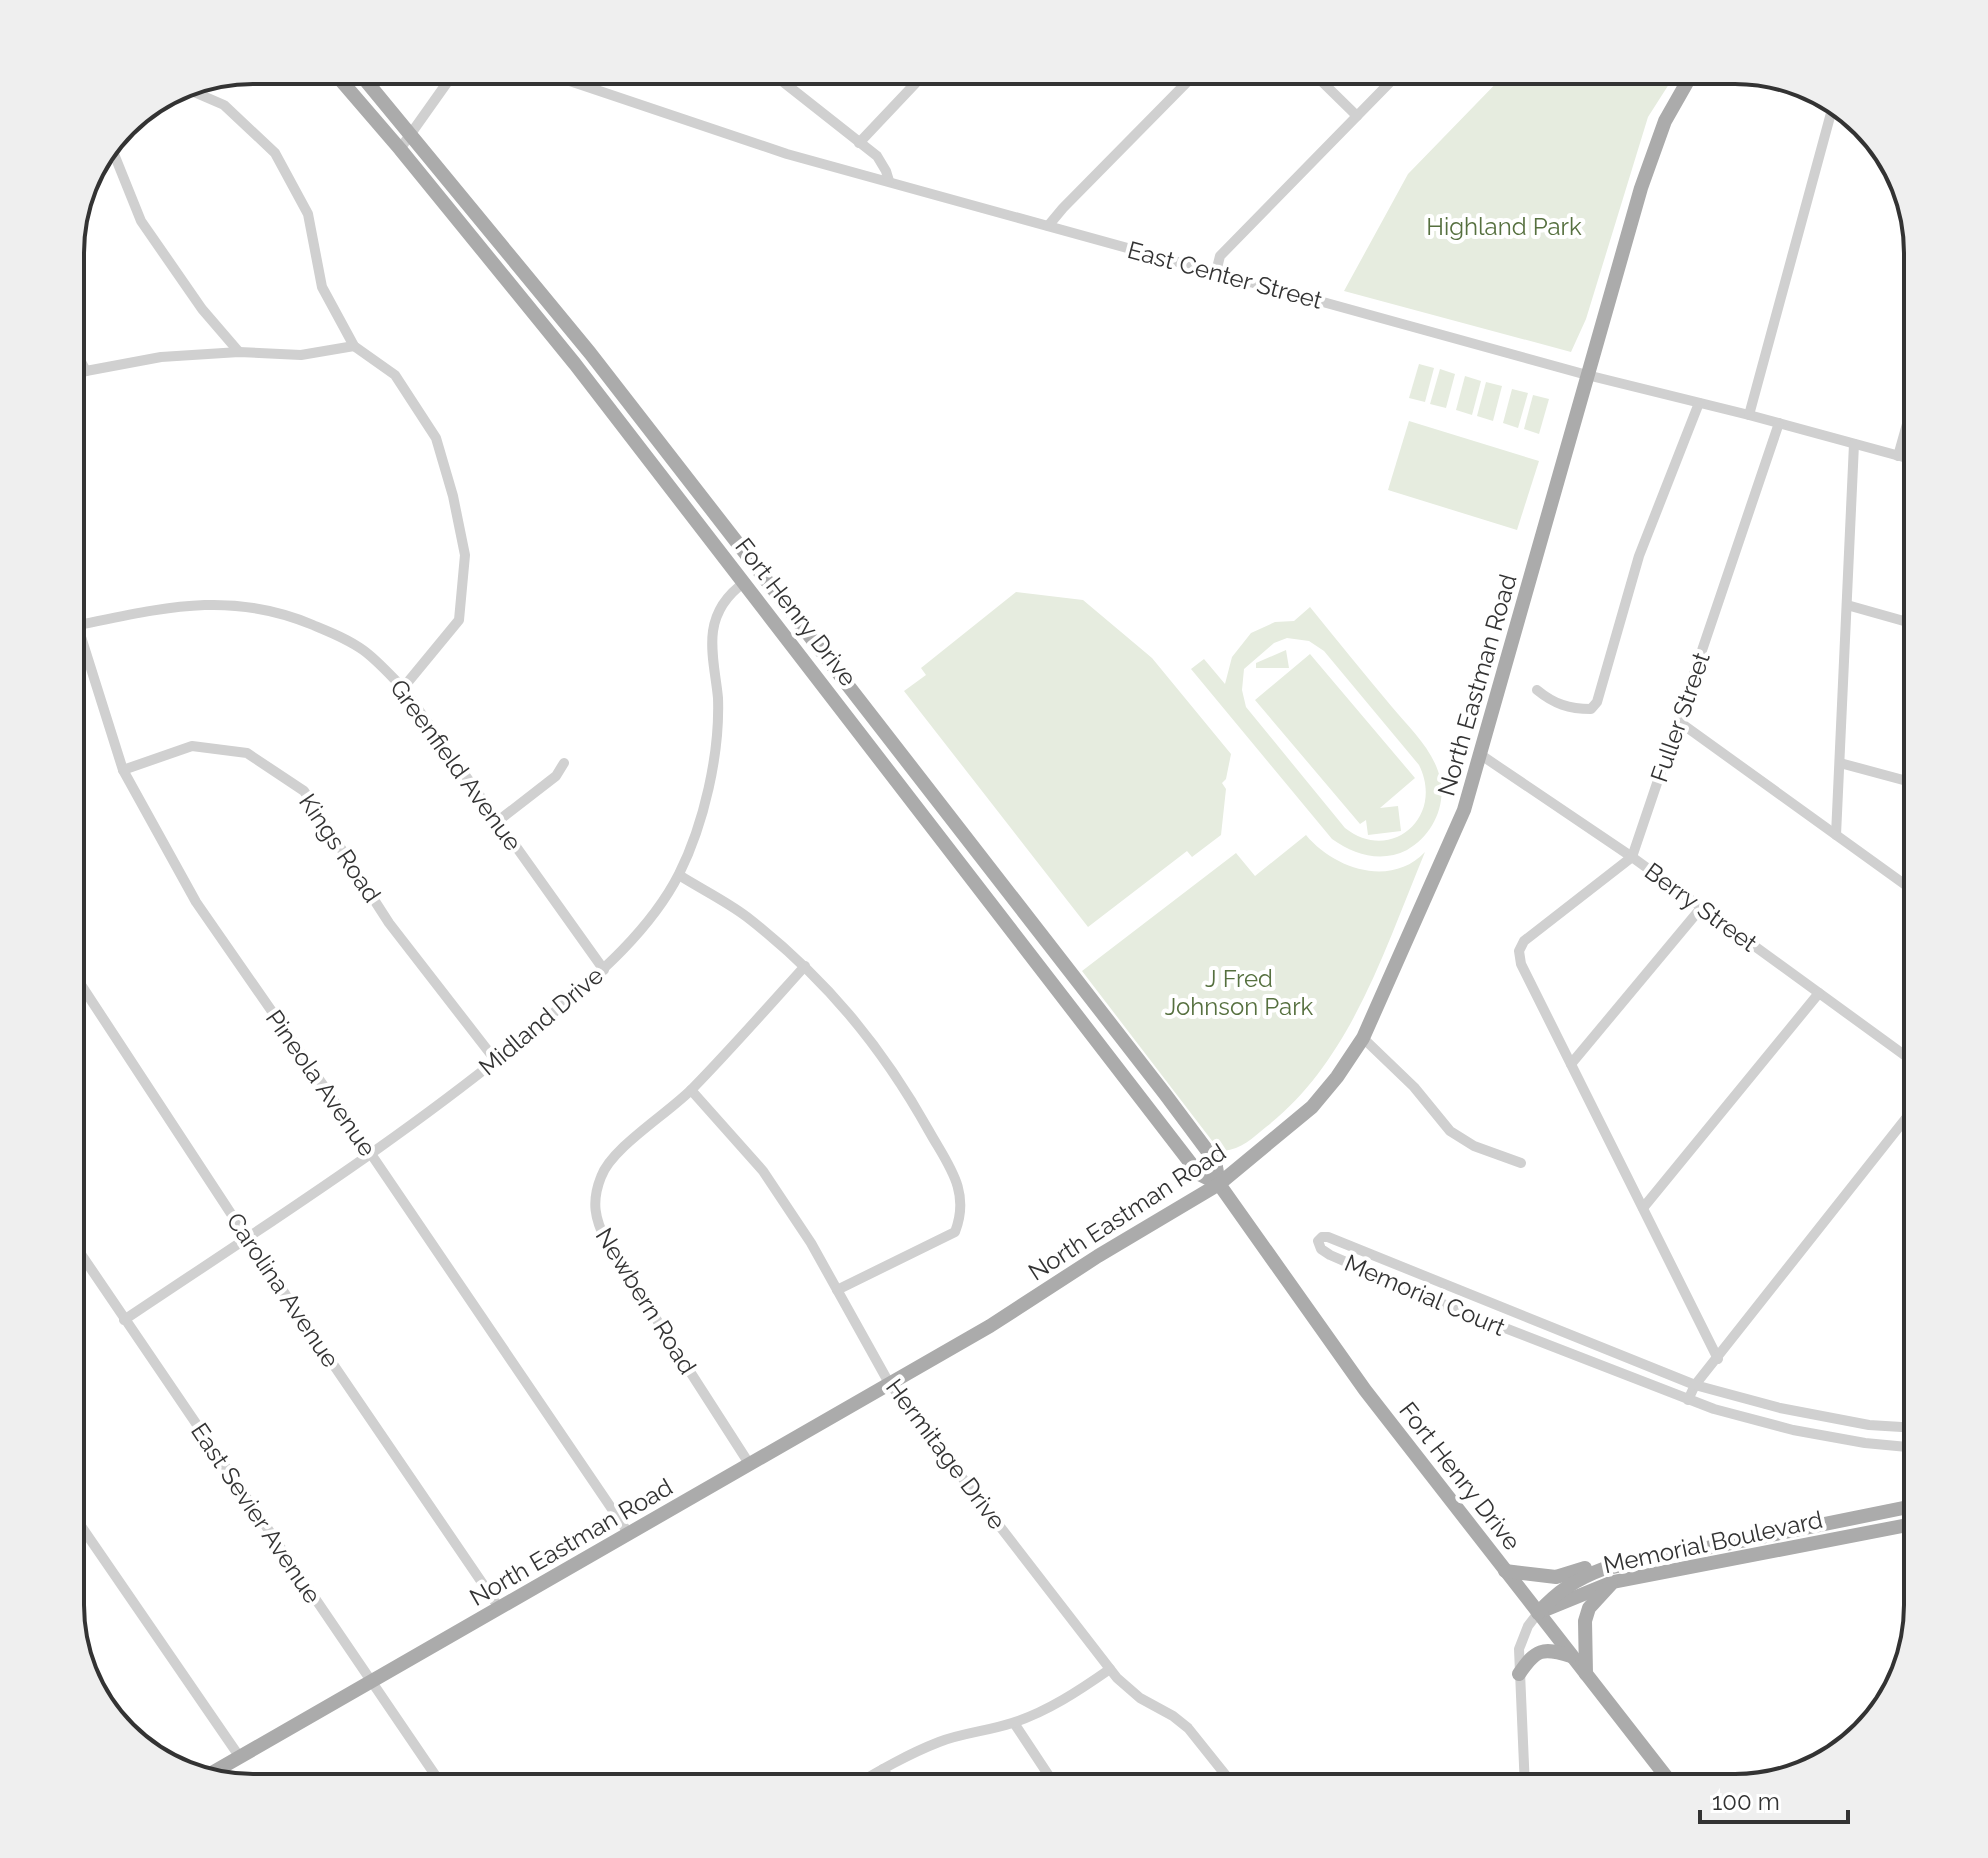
<svg xmlns="http://www.w3.org/2000/svg" width="1988" height="1858" viewBox="0 0 1988 1858" font-family="Raleway,sans-serif">
<rect width="100%" height="100%" fill="#fff"/>
<!-- green -->
<g fill="#e6ecdf" fill-rule="evenodd">
<polygon points="1509,70 1678,70 1648,117 1586,319 1571,352 1344,291 1408,174"/>
<polygon points="1419,364 1434,368 1425,402 1409,398"/>
<polygon points="1440,369 1455,374 1446,408 1430,404"/>
<polygon points="1465,376 1481,381 1472,415 1456,410"/>
<polygon points="1486,382 1502,386 1493,421 1477,416"/>
<polygon points="1512,389 1528,393 1518,428 1503,423"/>
<polygon points="1533,395 1549,399 1539,434 1524,429"/>
<polygon points="1409,421 1539,461 1517,530 1388,490"/>
<polygon points="1016,592 1083,600 1152,658 1231,754 1226,779 1222,783 1226,789 1221,835 1192,857 1187,851 1088,927 904,691 926,675 921,668"/>
<path d="M1310 607C1337 640 1364 674 1392 707 1408 726 1430 747 1438 771 1449 801 1434 835 1407 850 1381 863 1355 855 1332 839L1191 669 1204 659 1225 684 1232 657 1251 633 1275 622 1294 621ZM1287 638 1309 641 1324 651 1419 765C1445 817 1391 864 1345 828L1246 707 1242 690 1244 669 1274 643Z"/>
<polygon points="1286,650 1289,668 1256,668 1256,663"/>
<polygon points="1310,654 1415,778 1380,808 1398,806 1401,831 1368,835 1366,820 1360,824 1255,700"/>
<path d="M1306 835C1334 869 1391 888 1425 852 1385 948 1351 1061 1266 1127 1253 1138 1241 1149 1224 1151L1213 1142 1082 971 1236 853 1255 876Z"/>
</g>
<g fill="none" stroke-linecap="round" stroke-linejoin="round">
<!-- minor -->
<g stroke="#d0d0d0" stroke-width="10">
<polyline points="537,70 787,154 1587,375 1749,415 1918,461"/>
<polyline points="768,70 877,156 886,171 889,181"/>
<polyline points="1310,70 1357,116"/>
<polyline points="180,86 224,105 275,153 308,214 322,287 354,346 395,375 436,438 453,496 465,555 459,620 403,688"/>
<polyline points="859,143 928,70"/>
<polyline points="110,144 141,221 202,309 239,352"/>
<polyline points="400,149 456,70"/>
<polyline points="1048,226 1063,208 1199,70"/>
<polyline points="1216,272 1220,256 1402,70"/>
<polyline points="70,342 86,371"/>
<polyline points="70,377 86,371 161,357 239,352 301,355 354,346"/>
<polyline points="1749,415 1834,102"/>
<polyline points="1898,456 1918,385"/>
<polyline points="70,602 123,770 196,902 371,1154 629,1534"/>
<polyline points="1847,605 1918,625"/>
<path d="M79 625C163 608 230 590 313 625 330 632 348 639 363 650 377 660 390 675 403 688L604 970"/>
<path d="M1537 690C1554 704 1569 709 1591 709L1597 702 1639 556 1699 403"/>
<polyline points="1678,721 1918,894"/>
<polyline points="1481,755 1632,857 1918,1065"/>
<polyline points="1840,763 1918,784"/>
<polyline points="123,770 192,746 247,753 304,791 389,923 496,1061"/>
<polyline points="498,821 556,776 564,763"/>
<polyline points="1836,835 1854,444"/>
<path d="M679 875C701 889 726 901 747 917 824 977 881 1045 929 1131 948 1165 971 1191 955 1232L837 1290"/>
<polyline points="70,968 247,1238 500,1609"/>
<polyline points="1363,1038 1414,1087 1450,1131 1474,1146 1521,1163"/>
<polyline points="1571,1064 1701,908"/>
<polyline points="691,1090 763,1171 811,1243 889,1383 1117,1678 1140,1698 1173,1716 1188,1728 1236,1788"/>
<polyline points="1643,1208 1819,993"/>
<polyline points="70,1238 444,1788"/>
<path d="M124 1320C267 1224 413 1132 544 1021 593 979 649 933 679 874 704 824 720 754 718 698 716 676 710 653 713 631 716 610 728 594 745 582"/>
<polyline points="1718,1359 1521,964 1519,951 1524,941 1632,857 1779,423"/>
<polyline points="1688,1400 1695,1385 1918,1103"/>
<polyline points="1918,1428 1869,1425 1780,1408 1695,1385 1328,1237 1322,1237 1318,1241 1321,1249 1330,1255 1448,1306 1714,1409 1793,1430 1865,1443 1918,1448"/>
<path d="M750 1465 606 1241C595 1219 591 1202 601 1177 612 1147 669 1113 693 1088 731 1049 768 1007 805 966"/>
<polyline points="70,1510 239,1756"/>
<polyline points="1014,1723 1057,1788"/>
<polyline points="883,1769 895,1788"/>
<path d="M850 1788C879 1771 908 1754 939 1742 962 1733 988 1731 1012 1723 1047 1712 1080 1690 1110 1669"/>
<polyline points="1525,1788 1519,1649 1528,1626 1538,1613"/>
</g>
<!-- major -->
<g stroke="#ababab" stroke-width="14">
<polyline points="332,70 400,149 575,364 1199,1174 1219,1184"/>
<polyline points="357,70 590,353 1165,1094 1215,1161 1219,1184 1365,1390 1675,1788"/>
<polyline points="1505,1571 1556,1577 1585,1568"/>
<polyline points="1542,1611 1613,1582 1918,1523"/>
<path d="M1538 1613C1557 1592 1576 1579 1603 1569L1918 1505"/>
<path d="M1519 1674C1536 1649 1542 1647 1571 1656"/>
<polyline points="1586,1674 1585,1621 1589,1608 1611,1584"/>
<polyline points="203,1778 990,1326 1098,1256 1219,1184 1312,1107 1337,1077 1363,1038 1464,810 1641,188 1665,121 1694,70"/>
</g>
</g>
<g text-anchor="middle" dominant-baseline="central" stroke-width="8" stroke-linejoin="round" paint-order="stroke">
<!-- park labels -->
<g font-size="24" fill="#56703f" stroke="#fff">
<text x="1504" y="226">Highland Park</text>
<text x="1239" y="978">J Fred<tspan x="1239" dy="28">Johnson Park</tspan></text>
</g>
<!-- street labels -->
<g font-size="24" fill="#333" stroke="#fff">
<text transform="translate(1225 275) rotate(15)">East Center Street</text>
<text transform="translate(796 612) rotate(52)">Fort Henry Drive</text>
<text transform="translate(1477 685) rotate(-74)">North Eastman Road</text>
<text transform="translate(1680 717) rotate(-71)">Fuller Street</text>
<text transform="translate(456 765) rotate(54)">Greenfield Avenue</text>
<text transform="translate(340 848) rotate(56)">Kings Road</text>
<text transform="translate(1701 907) rotate(36)">Berry Street</text>
<text transform="translate(541 1021) rotate(-40)">Midland Drive</text>
<text transform="translate(321 1083) rotate(55)">Pineola Avenue</text>
<text transform="translate(1127 1212) rotate(-33)">North Eastman Road</text>
<text transform="translate(283 1290) rotate(56)">Carolina Avenue</text>
<text transform="translate(1425 1295) rotate(23)">Memorial Court</text>
<text transform="translate(646 1301) rotate(58)">Newbern Road</text>
<text transform="translate(946 1454) rotate(53)">Hermitage Drive</text>
<text transform="translate(1460 1476) rotate(52)">Fort Henry Drive</text>
<text transform="translate(256 1513) rotate(56)">East Sevier Avenue</text>
<text transform="translate(571 1542) rotate(-30)">North Eastman Road</text>
<text transform="translate(1713 1542) rotate(-12)">Memorial Boulevard</text>
</g>
</g>
<!-- crop -->
<path d="M0 0H1988V1858H0ZM253 84H1735A169 169 0 0 1 1904 253V1605A169 169 0 0 1 1735 1774H253A169 169 0 0 1 84 1605V253A169 169 0 0 1 253 84Z" fill="#efefef" fill-rule="evenodd"/>
<path fill="none" stroke="#333" stroke-width="4" d="M253 84H1735A169 169 0 0 1 1904 253V1605A169 169 0 0 1 1735 1774H253A169 169 0 0 1 84 1605V253A169 169 0 0 1 253 84Z"/>
<!-- scale -->
<path d="M1700 1810v12h148v-12" fill="none" stroke="#333333" stroke-width="4"/>
<text x="1712" y="1810" font-size="24" fill="#333333" stroke="#ffffff" stroke-width="6" paint-order="stroke">100 m</text>
</svg>
